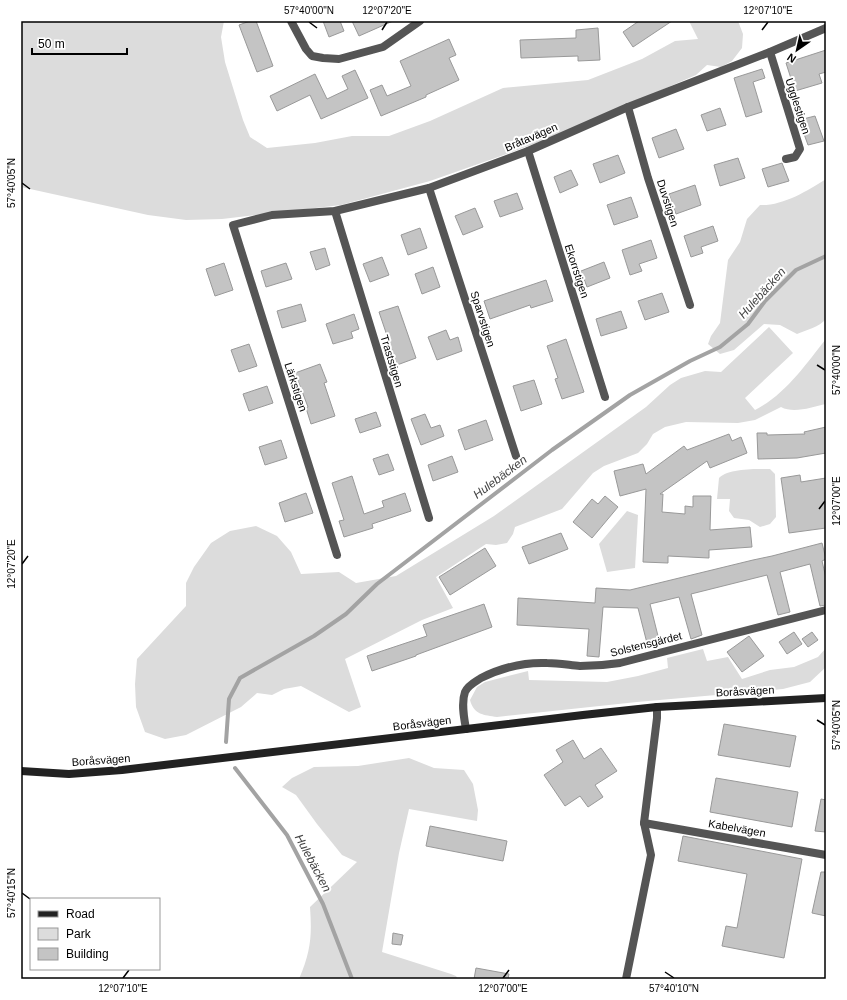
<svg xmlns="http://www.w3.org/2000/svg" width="847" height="1000" viewBox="0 0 847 1000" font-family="Helvetica,sans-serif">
<rect width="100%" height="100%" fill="#fff"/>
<!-- green -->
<g fill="#dcdcdc">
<polygon points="21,21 224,21 221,37 225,62 243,120 250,137 267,148 315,143 352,136 389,136 430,121 503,88 588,80 642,59 675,41 698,39 689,21 738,21 743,34 742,48 732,61 721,67 707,65 696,75 558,135 501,156 430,181 341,205 222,219 186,220 148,215 21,187"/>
<path d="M826 179V319C819 327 807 330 797 334L780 325 764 324 734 350 720 354 708 344 711 336 720 323 728 260 740 242 747 219 760 205C783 206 807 191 826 179Z"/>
<path d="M769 327 793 353 745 398 755 410C785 395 806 364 826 339V404C812 407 794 414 781 407L755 420 738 423 686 422 665 427 653 434 647 444 638 453 604 466 593 473 562 509 515 527 513 534 507 543 496 545 486 544 436 577 453 608 422 620 345 659 361 707 349 712 301 686 284 689 272 695 257 693 241 707 186 735 165 739 145 732 136 707 135 684 137 659 186 606V583L194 567 211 543 230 531 256 526 277 536 291 552 301 574 339 572 356 583 396 576 494 516 646 407 670 385 681 378 705 371 721 372Z"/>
<path d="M770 469 775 474 776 517 770 524 760 527 749 520 734 518 729 511 730 499H717L719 478C729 468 756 469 770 469Z"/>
<polygon points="627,511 638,515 635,568 607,572 599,544"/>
<path d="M826 648V667L810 682 783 689 637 702 497 717C484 715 474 715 470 700L477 687 485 682 528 671 529 680 607 682 638 676 668 668 667 658 703 649 707 661 728 657 742 679 770 670 794 667 818 657Z"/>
<path d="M409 758 434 768 464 770 473 784 478 810 477 821 409 809 399 853 382 952 451 974 456 976 458 979H299C311 951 312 936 310 907L357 862 342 855 317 824 296 795 282 787 292 778 314 767 358 766Z"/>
</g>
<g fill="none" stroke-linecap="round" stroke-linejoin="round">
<!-- stream -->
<g stroke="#a3a3a3" stroke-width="4">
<polyline points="226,742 229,699 240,678 314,636 346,614 377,584 552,450 630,395 690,361 720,347 748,324 765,301 796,270 826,256"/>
<polyline points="235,768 287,835 323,904 352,979"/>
</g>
</g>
<!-- building -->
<g fill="#c4c4c4" stroke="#999">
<polygon points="250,21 256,21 273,66 257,72 239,25"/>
<polygon points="323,21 340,21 344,31 329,37"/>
<polygon points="352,21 393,21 359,36"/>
<polygon points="639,21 672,21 633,47 623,32"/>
<polygon points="598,28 600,60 578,61 578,56 521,58 520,40 576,38 576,30"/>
<polygon points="449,39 456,55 449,58 459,80 426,95 426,97 381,116 370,90 382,85 387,96 411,86 400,61"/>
<polygon points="826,50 826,72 819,74 822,83 795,91 786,63"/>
<polygon points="762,69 765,78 753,82 762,112 746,117 734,78"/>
<polygon points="355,70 368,98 321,119 310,95 277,111 270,96 315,74 327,99 348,89 342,76"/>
<polygon points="720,108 726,125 707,131 701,115"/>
<polygon points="815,116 824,141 808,145 799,120"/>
<polygon points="676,129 684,149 659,158 652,138"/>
<polygon points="618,155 625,173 600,183 593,164"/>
<polygon points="738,158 745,178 720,186 714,165"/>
<polygon points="782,163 789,181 768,187 762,169"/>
<polygon points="571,170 578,185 560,193 554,177"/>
<polygon points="695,185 701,205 676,214 669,194"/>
<polygon points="517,193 523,209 500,217 494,201"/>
<polygon points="631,197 638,217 614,225 607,205"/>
<polygon points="475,208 483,227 463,235 455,216"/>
<polygon points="713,226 718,241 701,247 703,253 691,257 684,236"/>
<polygon points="420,228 427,248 408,255 401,235"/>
<polygon points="651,240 657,258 639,264 642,271 630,275 622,250"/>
<polygon points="325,248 330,265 316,270 310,252"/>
<polygon points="382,257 389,275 370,282 363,264"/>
<polygon points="604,262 610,278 587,287 581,271"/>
<polygon points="224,263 233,290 215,296 206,269"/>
<polygon points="286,263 292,279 266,287 261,271"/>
<polygon points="433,267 440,287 422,294 415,274"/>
<polygon points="546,280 553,301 531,308 530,305 490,319 484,301"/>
<polygon points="662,293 669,312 645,320 638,301"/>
<polygon points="301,304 306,321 282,328 277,311"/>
<polygon points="398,306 416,358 397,365 379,312"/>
<polygon points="621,311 627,328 601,336 596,319"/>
<polygon points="354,314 359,329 351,332 353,338 333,344 326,324"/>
<polygon points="446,330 450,340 458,337 462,351 437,360 428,337"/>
<polygon points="566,339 584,392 562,399 555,379 558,378 547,346"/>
<polygon points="249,344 257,366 239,372 231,350"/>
<polygon points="320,364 327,382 324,383 335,416 311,424 306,408 308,407 295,373"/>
<polygon points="534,380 542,404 521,411 513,386"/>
<polygon points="267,386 273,403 249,411 243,394"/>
<polygon points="376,412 381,426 360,433 355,419"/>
<polygon points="425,414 431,428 440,425 444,436 421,445 411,419"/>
<polygon points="486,420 493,440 465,450 458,430"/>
<polygon points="826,427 826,453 797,458 758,459 757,433 767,433 767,435 805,434 804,432"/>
<polygon points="729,434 732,441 741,437 747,453 710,468 707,461 660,494 663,494 662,512 685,514 685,506 693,507 693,496 711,496 710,530 750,527 752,547 709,550 709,558 668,556 668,563 643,562 646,489 620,496 614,471 643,464 646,474 684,446 687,450"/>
<polygon points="281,440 287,458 265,465 259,447"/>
<polygon points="388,454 394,470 379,475 373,459"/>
<polygon points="452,456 458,472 433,481 428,465"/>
<polygon points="800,475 801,482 826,478 826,528 789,533 781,478"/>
<polygon points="352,476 364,514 384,507 382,501 405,493 411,511 372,524 373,528 344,537 339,521 344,520 332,483"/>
<polygon points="306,493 313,513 285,522 279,503"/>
<polygon points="605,496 618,507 592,538 573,522 592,499 598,504"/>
<polygon points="561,533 568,549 529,564 522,547"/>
<polygon points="822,543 826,559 822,561 826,578 826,605 820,606 810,564 780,572 790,612 778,615 767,575 691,594 702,635 691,639 679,597 650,604 660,644 648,647 638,608 603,607 599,657 587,656 589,629 517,625 518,598 595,603 596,588 630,590 753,560 772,556"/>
<polygon points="485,548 496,566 450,595 439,577"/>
<polygon points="484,604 492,627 416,655 416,656 372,671 367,656 427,636 423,625"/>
<polygon points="794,632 802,644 787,654 779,642"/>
<polygon points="812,632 818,640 808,647 802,639"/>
<polygon points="749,636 764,656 742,672 727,652"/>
<polygon points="724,724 796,736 790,767 718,755"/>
<polygon points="573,740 584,759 601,748 617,771 595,785 603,797 588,807 580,796 565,806 544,775 563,762 556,750"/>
<polygon points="716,778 798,792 792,827 710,812"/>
<polygon points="821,799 826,800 826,832 815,831"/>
<polygon points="430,826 507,841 503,861 426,846"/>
<polygon points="683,836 802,859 784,958 722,946 726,926 737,928 747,874 678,861"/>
<polygon points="821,872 826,872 826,916 812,913"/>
<polygon points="393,933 403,935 401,945 392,944"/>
<polygon points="476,968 509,974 508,979 474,979"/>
</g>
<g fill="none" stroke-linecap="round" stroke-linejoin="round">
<!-- street -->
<g stroke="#555" stroke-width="8">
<polyline points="291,21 306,49 312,56 323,58 339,59 383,47 420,21"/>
<polyline points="770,52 800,149 795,157 786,159"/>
<polyline points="628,107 648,178 690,305"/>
<polyline points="528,151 605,397"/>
<polyline points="429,188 516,456"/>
<polyline points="335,211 429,518"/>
<polyline points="337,555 233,225 272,215 335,211 429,188 528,151 628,107 770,52 826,28"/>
<path d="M466 729C464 718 461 703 465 692 468 685 475 682 481 678 501 668 524 662 547 663 558 663 569 665 580 666 594 666 607 665 620 663L826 610"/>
<polyline points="644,823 826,855"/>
<polyline points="626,979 651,855 644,823 657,718 657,707"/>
</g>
<!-- secondary -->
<polyline stroke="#222" stroke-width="8" points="21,771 69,774 122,770 583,715 657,707 826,698"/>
</g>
<!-- ticks -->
<path fill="none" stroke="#000" stroke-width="1.5" d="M309 22 317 28M382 30 387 22M762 30 768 22M22 183 30 189M817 365 825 370M819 509 825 501M22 564 28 556M817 720 825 725M22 893 30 899M665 972 674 978M123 978 129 970M503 978 509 970"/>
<g text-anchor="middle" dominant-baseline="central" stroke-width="4" stroke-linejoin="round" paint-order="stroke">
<!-- street labels -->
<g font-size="11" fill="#000" stroke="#fff">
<text transform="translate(798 106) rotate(72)">Ugglestigen</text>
<text transform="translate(531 137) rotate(-23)">Bråtavägen</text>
<text transform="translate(668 203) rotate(72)">Duvstigen</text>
<text transform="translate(577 271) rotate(72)">Ekorrstigen</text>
<text transform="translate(483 319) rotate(72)">Sparvstigen</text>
<text transform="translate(392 361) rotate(73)">Traststigen</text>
<text transform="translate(296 387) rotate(72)">Lärkstigen</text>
<text transform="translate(646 644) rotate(-14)">Solstensgärdet</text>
<text transform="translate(745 691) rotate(-3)">Boråsvägen</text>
<text transform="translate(422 723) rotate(-7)">Boråsvägen</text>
<text transform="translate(101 760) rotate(-4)">Boråsvägen</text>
<text transform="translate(737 828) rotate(10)">Kabelvägen</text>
</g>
<!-- water labels -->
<g font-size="12" font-style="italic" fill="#444" stroke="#fff">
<text transform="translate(762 293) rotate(-48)">Hulebäcken</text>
<text transform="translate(500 477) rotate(-37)">Hulebäcken</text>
<text transform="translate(313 863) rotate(62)">Hulebäcken</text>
</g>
</g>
<!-- border -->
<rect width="847" height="1000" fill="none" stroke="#ffffff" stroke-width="44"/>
<!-- legend -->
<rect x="30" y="898" width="130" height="72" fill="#ffffff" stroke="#999999"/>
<rect x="38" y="911" width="20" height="6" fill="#222222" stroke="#999999"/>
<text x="66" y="918" font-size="12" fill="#000000">Road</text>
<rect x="38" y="928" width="20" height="12" fill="#dcdcdc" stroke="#999999"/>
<text x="66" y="938" font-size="12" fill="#000000">Park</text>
<rect x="38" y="948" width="20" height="12" fill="#c4c4c4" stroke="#999999"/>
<text x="66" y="958" font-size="12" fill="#000000">Building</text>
<!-- north arrow -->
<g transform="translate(797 50) rotate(214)" stroke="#ffffff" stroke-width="3" paint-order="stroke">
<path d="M0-3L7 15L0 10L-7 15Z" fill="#000000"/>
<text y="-6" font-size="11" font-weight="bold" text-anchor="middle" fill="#000000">N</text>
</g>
<!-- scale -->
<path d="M32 48v6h95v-6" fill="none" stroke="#000000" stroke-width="2"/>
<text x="38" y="48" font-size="12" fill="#000000" stroke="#ffffff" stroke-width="3" paint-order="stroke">50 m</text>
<rect x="22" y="22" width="803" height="956" fill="none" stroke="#000" stroke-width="1.5"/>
<g font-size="10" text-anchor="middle" fill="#000">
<text x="309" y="14">57°40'00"N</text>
<text x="387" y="14">12°07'20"E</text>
<text x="768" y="14">12°07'10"E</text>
<text transform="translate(11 183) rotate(-90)" y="4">57°40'05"N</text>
<text transform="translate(836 370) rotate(-90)" y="4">57°40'00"N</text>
<text transform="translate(836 501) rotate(-90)" y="4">12°07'00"E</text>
<text transform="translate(11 564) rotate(-90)" y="4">12°07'20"E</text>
<text transform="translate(836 725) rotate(-90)" y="4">57°40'05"N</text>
<text transform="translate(11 893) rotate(-90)" y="4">57°40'15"N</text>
<text x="123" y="992">12°07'10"E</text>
<text x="503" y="992">12°07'00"E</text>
<text x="674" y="992">57°40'10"N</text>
</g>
</svg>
